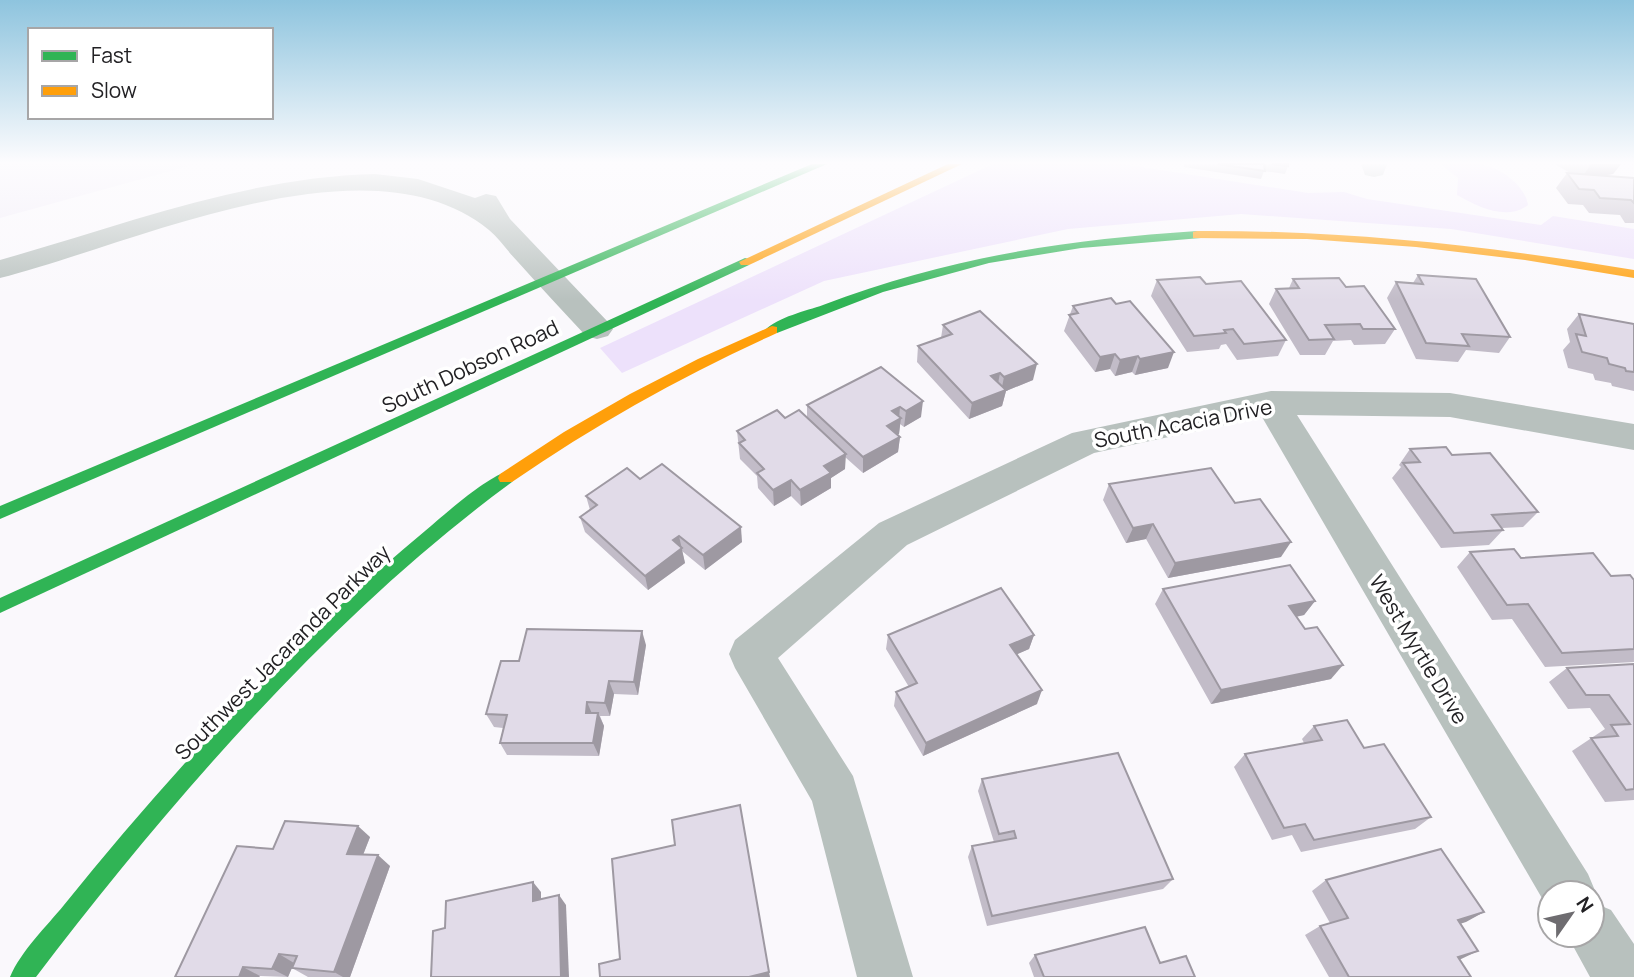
<svg xmlns="http://www.w3.org/2000/svg" width="1634" height="977" viewBox="0 0 1634 977" font-family="Manrope,sans-serif">
<rect width="100%" height="100%" fill="#faf8fc"/>
<!-- built -->
<polygon fill="#f1ecf7" points="0,164 196,164 0,218"/>
<!-- green -->
<g fill="#ede1fb">
<polygon points="993,164 1122,164 1308,193 1344,192 1367,199 1541,225 1553,216 1634,229 1634,259 1451,229 1241,214 1068,229 824,281 622,373 600,348"/>
<path d="M1441 164C1454 164 1468 162 1480 164 1500 167 1525 185 1528 205 1507 221 1478 207 1457 195L1458 178Z"/>
</g>
<g fill="none" stroke-linecap="round" stroke-linejoin="round">
<!-- street -->
<g fill="#b8c1be" fill-rule="evenodd">
<polygon points="1361,164 1387,164 1383,175 1374,177 1365,175"/>
<path d="M375 174 418 179 475 198 486 194 496 196 510 219 608 322 613 329 608 336 597 339 586 336C563 311 540 287 518 262 508 252 500 239 489 230 369 131 132 245 0 278V260C124 225 246 177 375 174Z"/>
<polygon points="1271,391 1450,393 1634,424 1634,450 1450,417 1297,415 1588,874 1596,893 1592,902 1611,910 1634,944 1634,977 1590,977 1567,935 1592,935 1592,893 1550,893 1550,912 1262,417 1094,453 907,545 778,658 853,776 913,977 857,977 812,801 735,668 729,654 735,640 879,523 1072,433"/>
</g>
<!-- fast -->
<g fill="#30b455" fill-rule="evenodd">
<polygon points="812,164 827,164 0,519 0,506"/>
<path d="M1197 231 1201 232V238L1081 248 989 263 883 292 777 333H767L765 330C778 317 806 311 823 305 949 257 1064 240 1197 231Z"/>
<polygon points="745,258 749,259 749,265 0,613 0,598"/>
<path d="M506 472 514 478 512 482C332 614 171 800 36 977H10C21 951 46 927 64 905 172 771 292 641 425 531 444 515 484 479 506 472Z"/>
</g>
<!-- slow -->
<g fill="#ff9f0a" fill-rule="evenodd">
<polygon points="948,164 962,164 749,265 741,265 739,262"/>
<path d="M1197 231C1344 230 1489 246 1634 270V278L1525 260 1416 247 1307 239 1193 238V232Z"/>
<path d="M772 326 777 327V333C684 375 596 424 512 482H500L498 478 500 474 564 432 630 394 698 359Z"/>
</g>
</g>
<!-- wall -->
<g fill="#c2bcc8">
<polygon points="1184,164 1288,164 1288,166 1285,174 1264,171 1261,179 1184,167"/>
<polygon points="1555,164 1621,164 1613,174 1604,176 1634,178 1634,223 1625,223 1620,215 1589,213 1583,205 1568,204 1556,188 1567,173 1570,173"/>
<polygon points="1418,275 1510,337 1499,353 1466,350 1458,362 1416,359 1387,298 1396,282 1413,283"/>
<polygon points="1293,279 1346,287 1395,329 1385,344 1354,345 1351,340 1333,341 1325,355 1300,355 1269,304 1276,289 1289,288"/>
<polygon points="1157,280 1206,284 1286,340 1278,356 1237,360 1226,344 1221,345 1219,349 1187,352 1151,296"/>
<polygon points="1073,306 1168,368 1135,375 1132,372 1115,376 1110,369 1095,372 1064,331"/>
<polygon points="1579,314 1634,324 1634,391 1612,386 1611,383 1595,380 1593,374 1568,368 1563,350 1570,342 1567,329"/>
<polygon points="943,325 1033,380 1006,391 1002,406 969,419 917,362 918,346 941,338"/>
<polygon points="881,367 921,417 904,427 900,424 899,434 897,435 900,437 898,452 863,473 845,457 845,469 831,478 831,488 801,506 791,496 774,506 758,488 757,476 740,459 737,431 785,418 807,418 807,405"/>
<polygon points="1410,449 1538,512 1523,527 1502,528 1503,530 1489,545 1441,548 1392,478 1401,467 1399,465"/>
<polygon points="640,479 742,542 705,570 682,551 685,563 648,590 585,532 580,517 590,510 586,496"/>
<polygon points="1109,484 1235,503 1281,557 1168,578 1146,539 1126,543 1103,500"/>
<polygon points="1470,552 1521,558 1634,580 1634,662 1545,667 1512,619 1492,620 1457,567"/>
<polygon points="1163,589 1315,601 1304,615 1296,617 1305,629 1331,679 1211,704 1155,604"/>
<polygon points="888,635 1034,635 1029,649 1017,654 1037,704 923,756 894,706 896,692 909,687 886,649"/>
<polygon points="646,645 638,695 614,694 610,716 600,716 604,726 599,756 507,755 500,743 503,728 494,727 486,714 519,661"/>
<polygon points="1634,664 1634,800 1605,802 1572,751 1605,729 1590,708 1568,709 1549,682 1567,668"/>
<polygon points="1314,726 1364,748 1431,817 1415,829 1301,852 1292,835 1272,840 1234,767 1245,754 1304,743 1302,739"/>
<polygon points="982,779 1173,879 1163,889 987,926 968,857 972,846 994,842 978,791"/>
<polygon points="370,837 363,855 390,866 350,977 308,977 292,968 294,963 288,977 260,976 259,977 175,977 273,849"/>
<polygon points="1326,880 1484,912 1460,924 1460,960 1471,977 1329,977 1305,935 1320,926 1330,923 1312,891"/>
<polygon points="1035,955 1160,963 1195,977 1034,977 1029,963"/>
</g>
<!-- shaded-wall -->
<g fill="#9e99a2">
<polygon points="1591,164 1621,164 1613,174 1581,179"/>
<polygon points="1174,352 1168,368 1135,375 1140,359"/>
<polygon points="1115,354 1110,369 1095,372 1100,357"/>
<polygon points="1138,356 1132,372 1115,376 1120,360"/>
<polygon points="1037,364 1033,380 1006,391 1002,406 969,419 972,403 1001,392 1004,377"/>
<polygon points="1000,373 997,389 991,376"/>
<polygon points="923,401 921,417 904,427 906,411"/>
<polygon points="900,407 899,419 901,418 899,434 886,441 887,426 892,411"/>
<polygon points="900,437 898,452 863,473 863,457"/>
<polygon points="846,454 845,469 831,478 831,488 801,506 800,490 824,466"/>
<polygon points="791,480 791,496 774,506 773,490"/>
<polygon points="1153,524 1146,539 1126,543 1133,528"/>
<polygon points="741,527 742,542 705,570 703,555"/>
<polygon points="679,536 685,563 648,590 645,576 673,540"/>
<polygon points="1291,542 1281,557 1168,578 1175,563"/>
<polygon points="1315,601 1304,615 1279,620 1289,606"/>
<polygon points="642,631 646,645 638,695 634,682"/>
<polygon points="1034,635 1029,649 1006,659 1010,645"/>
<polygon points="1343,665 1331,679 1211,704 1221,690"/>
<polygon points="609,681 614,694 610,716 605,703"/>
<polygon points="1042,690 1037,704 923,756 926,743"/>
<polygon points="587,702 593,716 586,713"/>
<polygon points="598,713 604,726 599,756 593,743"/>
<polygon points="358,826 370,837 359,865 347,854"/>
<polygon points="378,855 390,866 350,977 343,977 334,972"/>
<polygon points="533,882 541,892 541,911 533,901"/>
<polygon points="559,895 566,905 569,977 561,977"/>
<polygon points="1484,912 1466,922 1440,930 1458,920"/>
<polygon points="1478,951 1459,960 1458,957"/>
<polygon points="279,954 294,963 288,977 272,969"/>
<polygon points="243,967 260,976 259,977 239,977"/>
<polygon points="769,972 770,977 749,977"/>
</g>
<!-- building -->
<g fill="#e1dbe8" stroke="#9e99a2" stroke-width="2">
<polygon points="1218,164 1264,164 1265,171"/>
<polygon points="1272,164 1288,164 1288,166"/>
<polygon points="1567,173 1634,178 1634,203 1631,200 1600,198 1594,190 1579,189"/>
<polygon points="1418,275 1476,279 1510,337 1462,334 1469,346 1426,343 1396,282 1423,284"/>
<polygon points="1200,277 1206,284 1241,281 1286,340 1244,344 1233,329 1224,330 1226,333 1194,336 1157,280"/>
<polygon points="1339,278 1346,287 1364,286 1395,329 1363,329 1360,324 1325,325 1334,339 1309,340 1276,289 1299,288 1293,279"/>
<polygon points="1111,298 1116,304 1130,301 1174,352 1140,359 1138,356 1120,360 1115,354 1100,357 1069,315 1078,313 1073,306"/>
<polygon points="980,311 1037,364 1004,377 1000,373 991,376 1006,390 972,403 918,346 952,334 943,325"/>
<polygon points="1579,314 1634,324 1634,372 1626,371 1625,368 1609,364 1607,358 1582,352 1576,334 1586,336"/>
<polygon points="881,367 923,401 906,411 900,407 892,411 901,418 887,426 900,437 863,457 807,405"/>
<polygon points="777,410 785,418 799,410 846,454 824,466 831,473 800,490 791,480 773,490 757,473 764,469 739,443 745,440 737,431"/>
<polygon points="1446,447 1452,455 1490,453 1538,512 1492,515 1503,530 1454,533 1403,463 1420,462 1410,449"/>
<polygon points="662,464 741,527 703,555 679,536 673,540 682,548 645,576 580,517 597,505 586,496 627,468 640,479"/>
<polygon points="1211,468 1235,503 1260,499 1291,542 1175,563 1153,524 1133,528 1109,484"/>
<polygon points="1514,549 1521,558 1593,553 1611,576 1630,575 1634,580 1634,649 1562,653 1528,604 1507,605 1470,552"/>
<polygon points="1290,565 1315,601 1289,606 1305,629 1317,627 1343,665 1221,690 1163,589"/>
<polygon points="1001,588 1034,635 1010,645 1042,690 926,743 896,692 917,683 888,635"/>
<polygon points="527,629 642,631 634,682 609,681 605,703 587,702 586,713 598,713 593,743 500,743 507,715 486,714 501,661 519,661"/>
<polygon points="1634,664 1634,789 1626,790 1591,738 1618,736 1611,725 1630,724 1609,695 1586,695 1567,668"/>
<polygon points="1347,720 1364,748 1384,744 1431,817 1314,840 1305,824 1284,828 1245,754 1322,740 1314,726"/>
<polygon points="1118,753 1173,879 992,916 972,846 1016,838 1014,831 999,834 982,779"/>
<polygon points="740,805 769,972 749,977 600,977 599,964 620,959 612,859 675,845 672,820"/>
<polygon points="285,821 358,826 347,854 378,855 334,972 292,968 297,956 279,954 272,969 243,967 239,977 175,977 237,846 273,849"/>
<polygon points="1441,849 1484,912 1458,920 1478,951 1458,957 1471,977 1349,977 1320,926 1348,918 1326,880"/>
<polygon points="533,882 533,901 559,895 561,977 431,977 433,931 445,928 446,901"/>
<polygon points="1145,927 1160,963 1186,956 1195,977 1044,977 1035,955"/>
</g>
<!-- sky -->
<linearGradient id="sky" x2="0" y2="1"><stop stop-color="#8ec4de"/><stop offset="0.54" stop-color="#fdfcfe"/><stop offset="1" stop-color="#fdfcfe" stop-opacity="0"/></linearGradient>
<rect width="1634" height="301" fill="url(#sky)"/>
<g text-anchor="middle" dominant-baseline="central" stroke-width="7" stroke-linejoin="round" paint-order="stroke">
<!-- street labels -->
<g font-size="21" fill="#222124" stroke="#fff">
<text transform="translate(470 366) rotate(-25)">South Dobson Road</text>
<text transform="translate(1183 423) rotate(-11)">South Acacia Drive</text>
<text transform="translate(1419 649) rotate(59)">West Myrtle Drive</text>
<text transform="translate(282 652) rotate(-45)">Southwest Jacaranda Parkway</text>
</g>
</g>
<!-- legend -->
<rect x="28" y="28" width="245" height="91" fill="#ffffff" stroke="#a7a6a7" stroke-width="2"/>
<rect x="42" y="51" width="35" height="10" fill="#30b455" stroke="#a7a6a7" stroke-width="2"/>
<text x="91" y="63" font-size="21" fill="#222124">Fast</text>
<rect x="42" y="86" width="35" height="10" fill="#ff9f0a" stroke="#a7a6a7" stroke-width="2"/>
<text x="91" y="98" font-size="21" fill="#222124">Slow</text>
<!-- north arrow -->
<g transform="translate(1571 914) rotate(56)"><circle r="33" fill="#ffffff" stroke="#a7a6a7" stroke-width="2"/>
<path d="M0-5L12 26L0 18L-12 26Z" fill="#6e6c70"/>
<text y="-10" font-size="19" font-weight="bold" text-anchor="middle" fill="#222124">N</text>
</g>
</svg>
